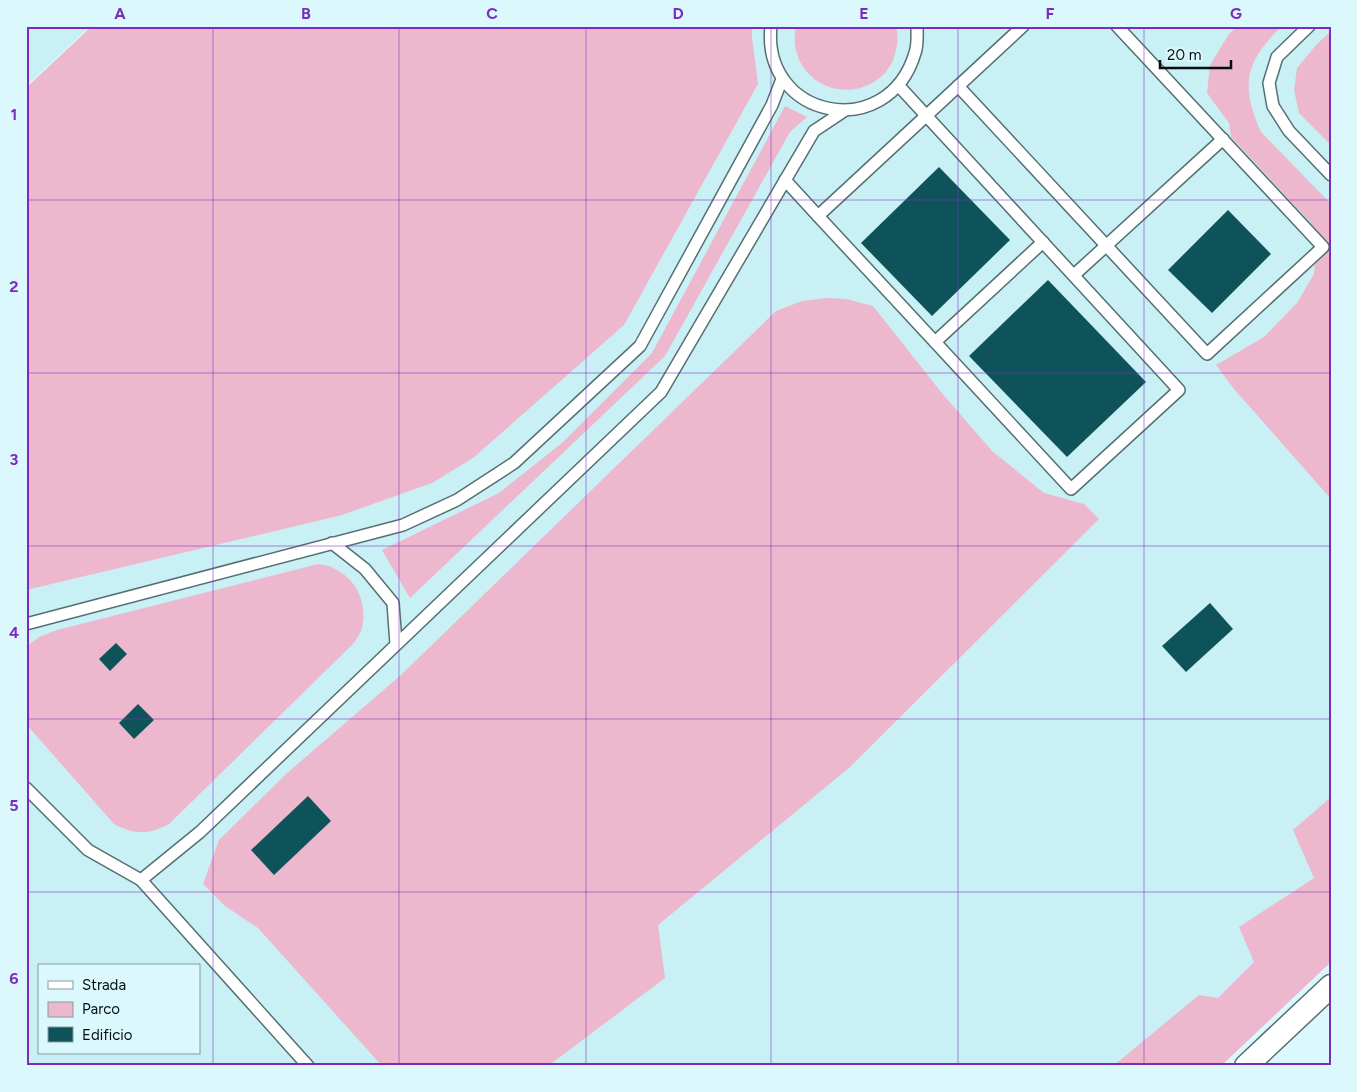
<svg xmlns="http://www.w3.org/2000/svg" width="1357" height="1092" viewBox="0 0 1357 1092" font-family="Figtree,sans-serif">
<rect width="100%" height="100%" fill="#dbf9fc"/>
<!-- built -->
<g fill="#c8f0f5" fill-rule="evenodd">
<polygon points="26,26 90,26 26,86"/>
<path d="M92 26H1331V948L1206 1066H26V88ZM39 966H199V1053H39Z"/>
</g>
<!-- green -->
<g fill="#edb8cd">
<polygon points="92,26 752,26 752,37 758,84 624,325 473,458 432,483 342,515 26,590 26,88"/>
<path d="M796 26H896C899 38 897 49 893 60 889 70 881 78 872 83 832 105 786 71 796 26Z"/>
<path d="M1238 26H1282C1245 62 1240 84 1261 132L1331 204V499L1234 389 1216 365 1264 337 1297 303 1314 274 1316 246 1311 223 1231 137 1229 123 1207 93 1210 65 1229 34Z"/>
<polygon points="1331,31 1331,145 1299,113 1294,90 1297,68 1317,44"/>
<polygon points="785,106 807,117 790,132 665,356 410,598 382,550 499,493 562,443 652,353"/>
<polygon points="827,298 846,299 873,306 941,392 992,451 1044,493 1084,504 1099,519 850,767 658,925 665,978 548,1066 382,1066 258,928 225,906 203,884 219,840 286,774 401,675 776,311 802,301"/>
<path d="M318 564C323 565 329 565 333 568 357 578 369 606 361 631 359 635 356 640 353 644L169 824C148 835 135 835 114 824L26 724V647L39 637 57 630Z"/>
<polygon points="1331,797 1331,962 1221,1066 1113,1066 1199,995 1218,998 1254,962 1239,927 1314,878 1293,830"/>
</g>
<!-- building -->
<g fill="#0e535a">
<polygon points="939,167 1010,240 932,316 861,243"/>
<polygon points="1228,210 1271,254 1212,313 1168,270"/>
<polygon points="1048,280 1146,382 1067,457 969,356"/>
<polygon points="1210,603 1233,629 1186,672 1162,646"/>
<polygon points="116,643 127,654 110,671 99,659"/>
<polygon points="138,704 154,720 134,739 119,723"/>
<polygon points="308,796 331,821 274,875 251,850"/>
</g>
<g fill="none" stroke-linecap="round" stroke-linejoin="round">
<defs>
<g id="lane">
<path d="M771 26C761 119 888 144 915 53 918 45 917 35 917 26"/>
<polyline points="1023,26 818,216 935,342 1043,242"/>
<polyline points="1309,26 1277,57 1269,83 1273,106 1289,131 1331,175"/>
<polyline points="898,85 1179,390 1071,489 935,342"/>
<polyline points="958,86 1207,354 1323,247 1117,26"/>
<polyline points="785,180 818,216"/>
<polyline points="1074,275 1223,139"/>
<polyline points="332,543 365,569 393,603 396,644"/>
<polyline points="26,624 403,525 457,500 514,463 640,346 772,105 782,79"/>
<polyline points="26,788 88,850 141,880 200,832 661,392 814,131 844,111"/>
<polyline points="141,880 308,1066"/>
</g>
<polyline id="street" points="1246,1066 1331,986"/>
</defs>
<!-- lane casing -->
<use href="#lane" stroke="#556f73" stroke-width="14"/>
<!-- street casing -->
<use href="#street" stroke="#556f73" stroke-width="25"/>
<!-- lane -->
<use href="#lane" stroke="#fff" stroke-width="11"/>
<!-- street -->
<use href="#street" stroke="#fff" stroke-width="22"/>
</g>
<!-- grid -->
<path fill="none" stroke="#7b2cbf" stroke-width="1" stroke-opacity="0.55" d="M213 26V1066M399 26V1066M586 26V1066M771 26V1066M958 26V1066M1144 26V1066M26 200H1331M26 373H1331M26 546H1331M26 719H1331M26 892H1331"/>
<!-- border -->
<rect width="1357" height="1092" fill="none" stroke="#dbf9fc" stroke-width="55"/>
<!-- legend -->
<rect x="38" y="964" width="162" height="90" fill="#dbf9fc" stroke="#859b9d"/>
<rect x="48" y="981" width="25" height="8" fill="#ffffff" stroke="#859b9d"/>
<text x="82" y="990" font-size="15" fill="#050e0f">Strada</text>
<rect x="48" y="1002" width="25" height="15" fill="#edb8cd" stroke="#859b9d"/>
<text x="82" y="1014" font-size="15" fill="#050e0f">Parco</text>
<rect x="48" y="1027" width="25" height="15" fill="#0e535a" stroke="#859b9d"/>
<text x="82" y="1040" font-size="15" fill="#050e0f">Edificio</text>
<!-- scale -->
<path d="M1160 60v8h71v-8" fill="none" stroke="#050e0f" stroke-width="2.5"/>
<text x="1167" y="60" font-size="15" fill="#050e0f" stroke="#dbf9fc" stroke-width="4" paint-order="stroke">20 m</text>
<rect x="28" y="28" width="1302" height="1036" fill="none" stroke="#7b2cbf" stroke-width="2"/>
<g font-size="16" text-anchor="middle" font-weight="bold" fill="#7b2cbf">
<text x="120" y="19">A</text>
<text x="306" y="19">B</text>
<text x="492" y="19">C</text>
<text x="678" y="19">D</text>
<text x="864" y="19">E</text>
<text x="1050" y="19">F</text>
<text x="1236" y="19">G</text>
<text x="14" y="120">1</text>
<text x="14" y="292">2</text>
<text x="14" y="465">3</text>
<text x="14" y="638">4</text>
<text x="14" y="811">5</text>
<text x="14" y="984">6</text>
</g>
</svg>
